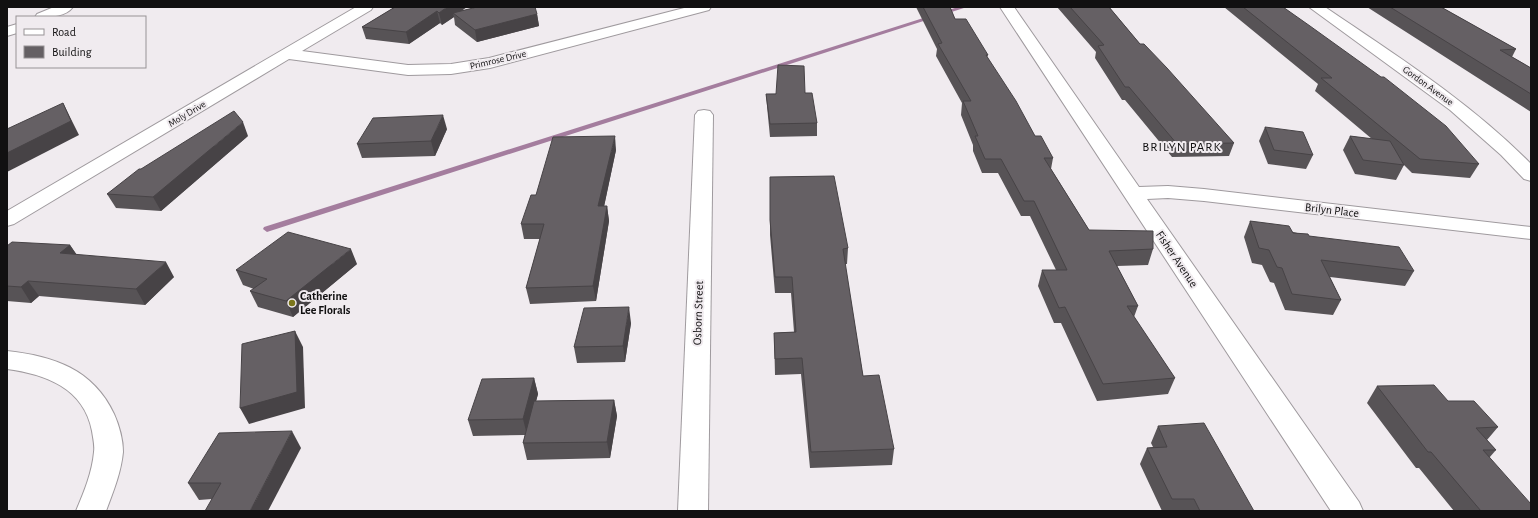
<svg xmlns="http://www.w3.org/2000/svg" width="1538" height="518" viewBox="0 0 1538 518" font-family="'Alegreya Sans',sans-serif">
<rect width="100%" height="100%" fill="#f0ebef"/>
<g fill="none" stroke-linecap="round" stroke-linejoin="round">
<!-- stream -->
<polygon fill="#a47d9e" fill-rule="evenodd" points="958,7 967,7 270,231 267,232 263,229 264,227"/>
<defs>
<g id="street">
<path d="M54 7H73C65 18 47 17 35 17L37 14Z"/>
<polygon points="356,7 373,7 371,10 302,51 408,65 451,64 489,58 688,7 711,7 709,10 490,68 451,74 408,75 289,59 14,224 7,226 7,211"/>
<polygon points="1000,7 1014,7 1139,187 1168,186 1204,189 1531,227 1531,239 1204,201 1168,198 1147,199 1359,502 1363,511 1331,511"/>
<path d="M1309 7H1325C1397 56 1470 102 1531 164V181L1524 179 1501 155 1450 110Z"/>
<polygon points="17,24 17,33 7,36 7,27"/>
<polygon points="704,110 710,111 713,115 708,511 678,511 695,115 698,111"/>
<path d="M7 351C53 356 93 369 114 414 119 425 123 440 123 452 121 473 113 492 106 511H76C84 492 92 473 94 452 95 445 93 438 92 431 84 388 45 374 7 369Z"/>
</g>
</defs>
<!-- street casing -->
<use href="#street" stroke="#9f9a9e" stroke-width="2"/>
<!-- street -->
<use href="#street" fill="#fff" fill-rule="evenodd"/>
</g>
<!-- wall -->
<g fill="#575356">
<polygon points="395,7 537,14 539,26 477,42 455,25 454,17 442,25 440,23 409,44 366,39 362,27"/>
<polygon points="916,7 950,7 955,19 988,55 987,57 1035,136 1053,158 1051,169 1089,230 1153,249 1148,265 1117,266 1138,306 1134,317 1175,378 1168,394 1097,401 1061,323 1054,323 1038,286 1042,270 1056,270 1030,216 1021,216 998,173 982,173 973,151 973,145 961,115 962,103 936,56 937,49"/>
<polygon points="1057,7 1109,7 1140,44 1234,143 1229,156 1172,157 1125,100 1122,100 1095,58 1096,52"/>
<polygon points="1224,7 1283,7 1479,164 1470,178 1412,173 1404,165 1396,180 1355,174 1343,150 1350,136 1372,139 1315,91 1318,84"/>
<polygon points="1367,7 1441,7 1516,49 1512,57 1531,68 1531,112"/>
<polygon points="805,93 817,123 817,136 770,137 767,106 766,94"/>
<polygon points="1265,127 1313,155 1306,169 1268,164 1259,141"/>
<polygon points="447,129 435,156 362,158 357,144"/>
<polygon points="248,136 161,211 116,208 107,194 141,169"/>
<polygon points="616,150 604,206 607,206 609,221 596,301 530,304 526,288 540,239 524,239 521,224 536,195"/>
<polygon points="770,177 848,248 847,264 845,264 863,376 894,449 892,465 810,468 801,374 775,375 774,333 794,332 791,293 775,293 770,235"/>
<polygon points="1250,221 1309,236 1414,271 1405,286 1330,277 1341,300 1333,315 1285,310 1274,283 1270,282 1262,265 1252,263 1244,237"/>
<polygon points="70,245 77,255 174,277 145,305 39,296 31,303 7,301 7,246"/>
<polygon points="357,264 293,317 258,307 250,291 254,289 243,285 236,270"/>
<polygon points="631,323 625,362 577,363 574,347"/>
<polygon points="534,378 538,394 536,401 614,400 617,416 610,458 527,460 523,443 525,435 473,436 468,420"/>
<polygon points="1377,386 1448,401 1498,427 1487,440 1496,450 1489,458 1531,511 1454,511 1419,468 1416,468 1367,403"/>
<polygon points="1158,426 1254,511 1162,511 1140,464 1147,448 1153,447 1151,443"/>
<polygon points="301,448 212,499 199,500 188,483"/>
</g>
<!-- shaded-wall -->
<g fill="#474346">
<polygon points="447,7 467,7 456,15 453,13 454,17 442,25 439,13"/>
<polygon points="437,11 440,23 409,44 406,32"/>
<polygon points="537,14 539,26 477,42 475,30"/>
<polygon points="63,103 79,135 7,172 7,153"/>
<polygon points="443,115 447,129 435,156 431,141"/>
<polygon points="243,122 248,136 161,211 153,197"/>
<polygon points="615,136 616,150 601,221 598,206"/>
<polygon points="607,206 609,221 596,301 593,286"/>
<polygon points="70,245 80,260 60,253"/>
<polygon points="351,249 357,264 293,317 286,301"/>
<polygon points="166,262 174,277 145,305 136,289"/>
<polygon points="28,281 39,296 31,303 21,287"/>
<polygon points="629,307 631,323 625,362 623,346"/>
<polygon points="295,331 303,347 305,408 249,424 240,408"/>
<polygon points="534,378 538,394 527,435 523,419"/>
<polygon points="614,400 617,416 610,458 607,442"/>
<polygon points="292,431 301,448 268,511 250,511"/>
</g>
<!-- building -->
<g fill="#656064" stroke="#474346">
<polygon points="395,7 447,7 439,13 437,11 406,32 362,27"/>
<polygon points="477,7 535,7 537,14 475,30 453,13"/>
<polygon points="923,7 950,7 955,19 966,19 988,55 986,55 1016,101 1035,136 1041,136 1053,158 1044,158 1089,230 1153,231 1153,249 1109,251 1138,306 1127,306 1175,378 1103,384 1065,307 1059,308 1042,270 1067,270 1034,201 1024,201 1001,159 985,159 975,136 978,136 963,101 971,101 938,44 942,43"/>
<polygon points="1070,7 1109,7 1140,44 1144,44 1167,68 1234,143 1177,144 1129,87 1125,87 1098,46 1104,45"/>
<polygon points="1243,7 1283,7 1310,26 1381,77 1384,77 1446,126 1479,164 1420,159 1321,78 1332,78"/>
<polygon points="1390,7 1441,7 1516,49 1500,50 1531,68 1531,94"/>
<polygon points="778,65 804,66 805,93 812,93 817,123 770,124 766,94 776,94"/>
<polygon points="63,103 71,121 7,153 7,129"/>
<polygon points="234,111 243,122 153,197 107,194 139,169 141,169"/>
<polygon points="443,115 431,141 357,144 373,118"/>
<polygon points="1265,127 1303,132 1313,155 1274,150"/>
<polygon points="615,136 598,206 607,206 593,286 526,288 544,224 521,224 531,195 536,195 553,137"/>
<polygon points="1350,136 1390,141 1404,165 1363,160"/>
<polygon points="834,176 848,248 843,249 863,376 879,375 894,449 811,452 802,358 775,359 774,333 796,332 792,277 775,277 770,220 770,177"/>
<polygon points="1250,221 1289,226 1293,233 1308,234 1309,236 1399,247 1414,271 1321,260 1341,300 1292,294 1282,268 1277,267 1269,250 1259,248"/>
<polygon points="288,232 351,249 286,301 250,291 267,279 236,270"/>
<polygon points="12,242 70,245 60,253 166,262 136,289 28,281 21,287 7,286 7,246"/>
<polygon points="629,307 623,346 574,347 584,308"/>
<polygon points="295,331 297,392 240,408 242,344"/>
<polygon points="534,378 523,419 468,420 482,379"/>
<polygon points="1434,385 1448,401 1474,401 1498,427 1476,428 1496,450 1483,450 1531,504 1531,511 1481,511 1431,452 1428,452 1377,386"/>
<polygon points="614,400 607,442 523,443 534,401"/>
<polygon points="1204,423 1254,511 1200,511 1194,499 1172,499 1147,448 1167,447 1158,426"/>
<polygon points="292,431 250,511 205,511 221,483 188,483 219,433"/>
</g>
<!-- markers -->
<circle fill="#7b761b" stroke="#f0ebef" stroke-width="1.5" cx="292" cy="303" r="4"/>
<g text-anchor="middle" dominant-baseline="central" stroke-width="4" stroke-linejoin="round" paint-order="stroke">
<!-- far-street labels -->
<g font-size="10" fill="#111011" stroke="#f0ebef">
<text transform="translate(498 60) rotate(-13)">Primrose Drive</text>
<text transform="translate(1428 86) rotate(36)">Gordon Avenue</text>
<text transform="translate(187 114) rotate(-31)">Moly Drive</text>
</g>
<!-- street labels -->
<g font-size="12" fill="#111011" stroke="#f0ebef">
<text transform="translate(1332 210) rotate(7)">Brilyn Place</text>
<text transform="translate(1177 259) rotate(56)">Fisher Avenue</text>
<text transform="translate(698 313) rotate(-88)">Osborn Street</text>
</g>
<!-- poi labels -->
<g font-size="12" font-weight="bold" fill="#111011" stroke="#f0ebef" text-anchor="start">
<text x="300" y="296">Catherine<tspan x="300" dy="14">Lee Florals</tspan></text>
</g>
<!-- neighbourhood labels -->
<g font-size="13" letter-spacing="1" fill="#111011" stroke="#f0ebef">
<text x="1182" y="147">BRILYN PARK</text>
</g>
</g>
<!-- border -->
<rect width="1538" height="518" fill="none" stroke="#111011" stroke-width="16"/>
<!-- legend -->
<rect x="16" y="16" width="130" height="52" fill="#f0ebef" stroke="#979396"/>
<rect x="24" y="29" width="20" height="6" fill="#ffffff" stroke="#979396"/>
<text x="52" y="36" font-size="12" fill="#111011">Road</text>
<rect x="24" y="46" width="20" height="12" fill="#656064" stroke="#979396"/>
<text x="52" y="56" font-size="12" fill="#111011">Building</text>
</svg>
